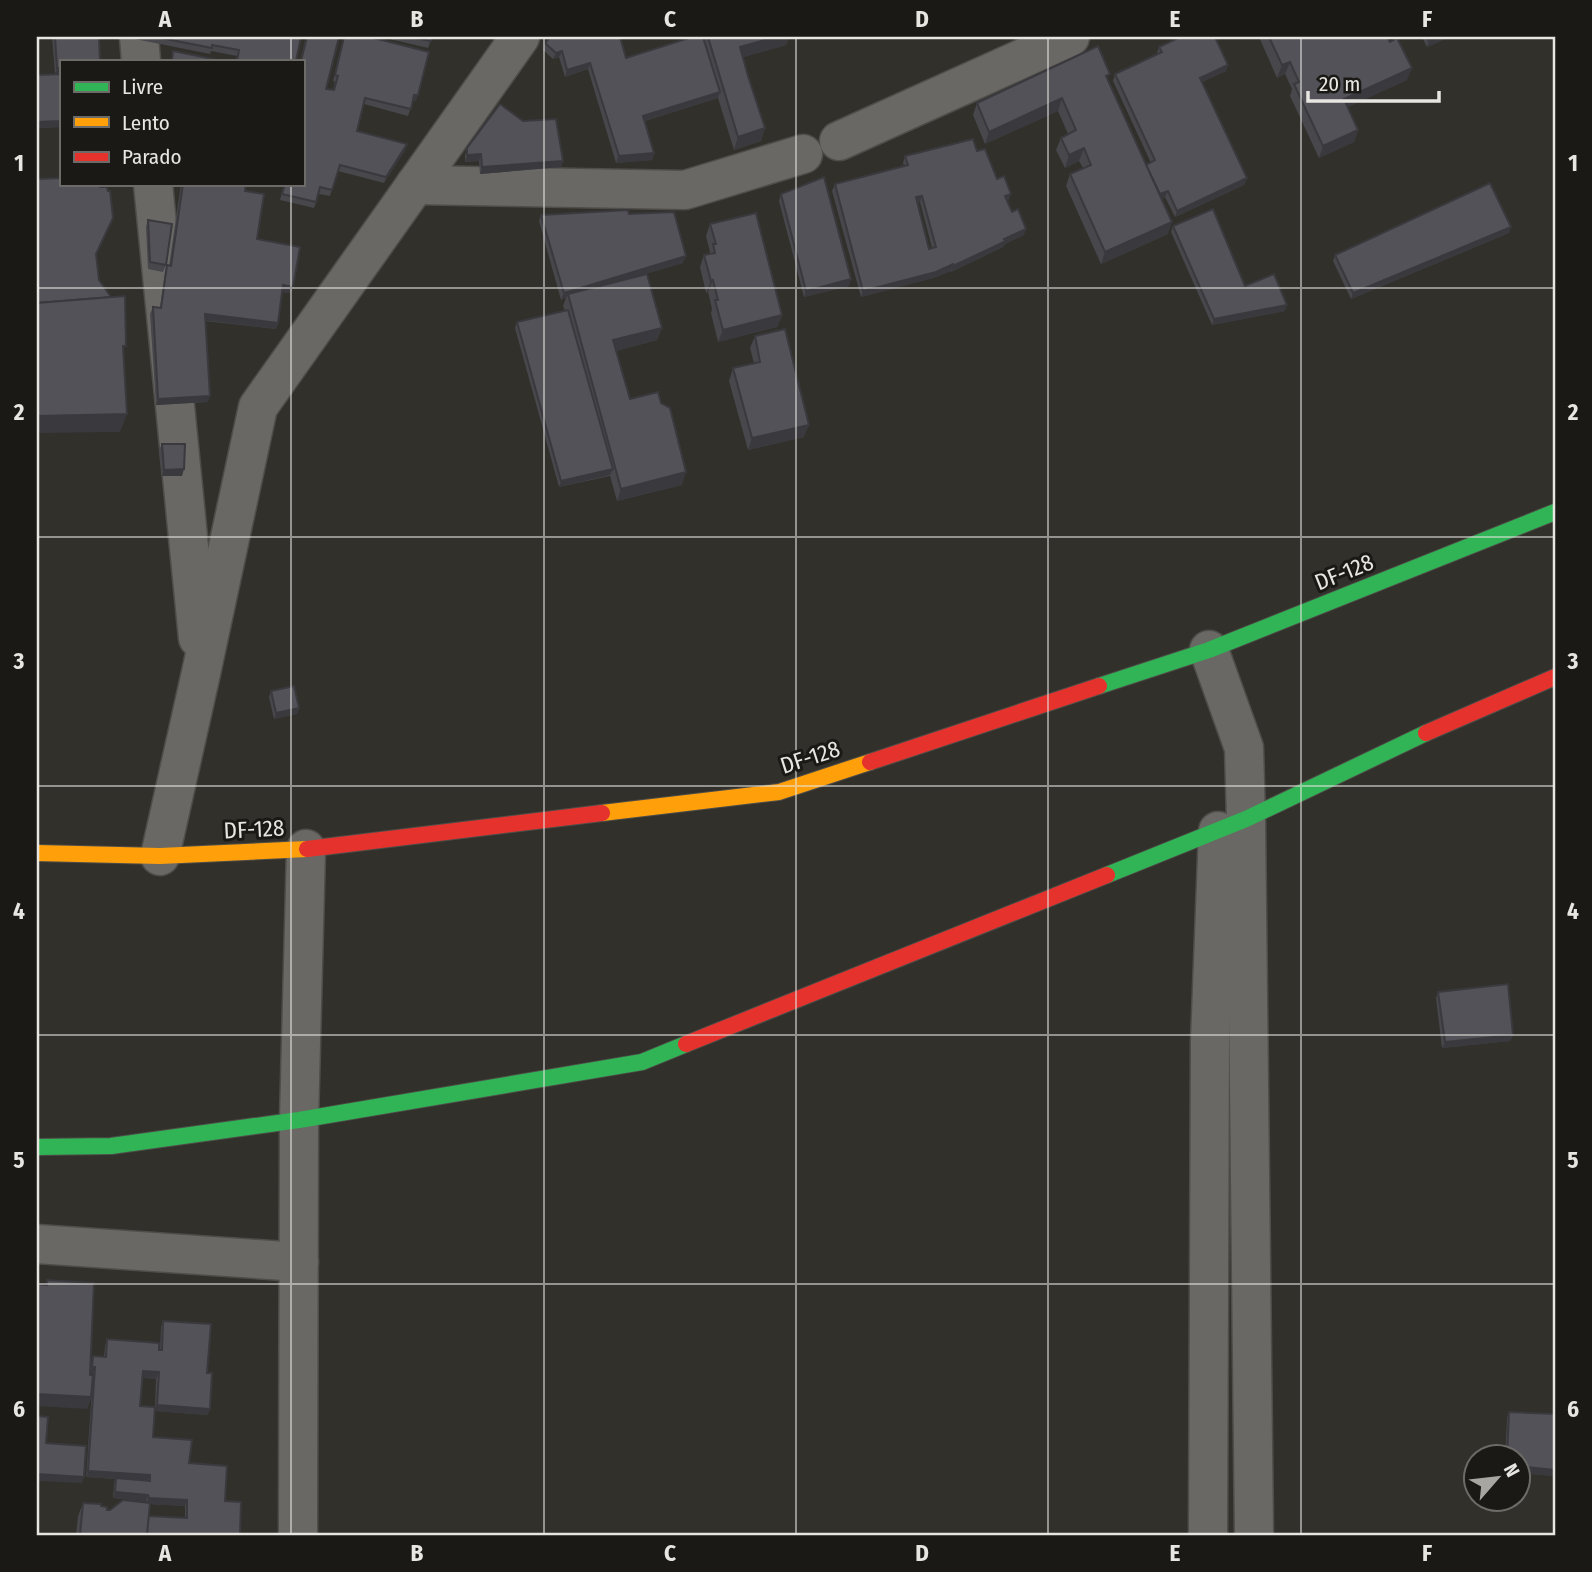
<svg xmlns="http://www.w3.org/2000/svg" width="1592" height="1572" viewBox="0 0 1592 1572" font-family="'Fira Sans Condensed',sans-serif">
<rect width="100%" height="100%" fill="#31302b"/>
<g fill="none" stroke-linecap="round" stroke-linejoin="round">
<defs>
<g id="street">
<polyline points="139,37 141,61"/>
<polyline points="839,141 1070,37"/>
<polyline points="153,184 198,638"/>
<polyline points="415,185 685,190 803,154"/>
<polyline points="1209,650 1244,748 1246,819 1254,1535"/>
<polyline points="160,856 201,673 258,407 520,37"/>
<polyline points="37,1244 299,1262"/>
<polyline points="298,1535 299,1120 306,849"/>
<polyline points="1208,1535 1210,1042 1218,831"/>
</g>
<g id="fast">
<polyline points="1099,686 1209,650 1555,512"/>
<polyline points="1107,875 1246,819 1426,733"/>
<polyline points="37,1147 111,1146 299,1120 642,1062 686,1044"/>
</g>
<g id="slow">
<polyline points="602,813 779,792 870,762"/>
<polyline points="37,853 160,856 307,849"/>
</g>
<g id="jam">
<polyline points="1426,733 1555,677"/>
<polyline points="870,762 1099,686"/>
<polyline points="307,849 602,813"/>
<polyline points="686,1044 1107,875"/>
</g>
</defs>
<!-- street casing -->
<use href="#street" stroke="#4e4d49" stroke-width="41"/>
<!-- fast casing -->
<use href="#fast" stroke="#4e4d49" stroke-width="18"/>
<!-- slow casing -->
<use href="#slow" stroke="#4e4d49" stroke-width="18"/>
<!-- jam casing -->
<use href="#jam" stroke="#4e4d49" stroke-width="18"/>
<!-- street -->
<use href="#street" stroke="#696865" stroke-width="38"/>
<!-- fast -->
<use href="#fast" stroke="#30b455" stroke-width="16"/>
<!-- slow -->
<use href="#slow" stroke="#ff9f0a" stroke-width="16"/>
<!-- jam -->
<use href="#jam" stroke="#e5322d" stroke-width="16"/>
</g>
<!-- wall -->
<g fill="#47474c" fill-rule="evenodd">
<polygon points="52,37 99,37 61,61 61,127 37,128 55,74"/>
<polygon points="135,37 301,37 296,61 236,61 237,56 211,51 210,54 135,39"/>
<polygon points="306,37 339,37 326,89 333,90 335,82 333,81 344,37 370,37 416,101 413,101 408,116 364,104 357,131 405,150 384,183 338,171 330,196 319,194 314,208 280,200 284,184 303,184 303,61 300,61"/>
<polygon points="381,37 432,37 428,48"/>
<polygon points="692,37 789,37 786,45 743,57 748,76 765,128 761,141 734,150 718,98 645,121 654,153 652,160 616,163 588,69 565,77 559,57 553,59 543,50 545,43 626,58"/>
<polygon points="1259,37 1387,37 1407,80 1348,107 1358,130 1354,142 1319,158 1290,96 1292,89 1285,74 1277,78"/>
<polygon points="1422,37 1450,37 1427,47"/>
<polygon points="1159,47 1226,71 1202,82 1247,178 1244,185 1175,217 1165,197 1162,199 1168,234 1101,264 1066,186 1070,174 1083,168 1079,161 1065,168 1056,150 1061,138 1068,134 1058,111 985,144 973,115 977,103 1108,80 1146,165 1151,163 1113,81 1115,74 1158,54 1157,53"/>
<polygon points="467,148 563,161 561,167 480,174 479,161 465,162 465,155"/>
<path d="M977 151 997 179 1009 200 1007 201 1012 212 1024 235 1005 244 1003 247 951 272V271L933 278 861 297 832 191 835 184 904 166 903 163 905 156ZM920 202 932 248 929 249 918 203Z"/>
<polygon points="181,184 246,184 245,191 257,239 291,293 282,292 278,323 276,329 205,321 208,402 156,405 150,314 153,307 160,308 165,272 167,265 169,266"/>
<polygon points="781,194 849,286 804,297 779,201"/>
<polygon points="629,214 683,263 644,274 662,328 657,340 616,351 630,399 682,485 617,501 610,476 559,487 515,328 517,322 565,311 563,306 566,298 561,300 539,221 541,215"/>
<polygon points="148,220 166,265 163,272 148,269 146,227"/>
<polygon points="710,224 782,315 777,327 718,342 711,313 712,309 708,292 706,293 700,267 704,255 709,254 710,252 706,236"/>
<polygon points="1173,226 1245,286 1285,311 1212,325 1171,232"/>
<polygon points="1509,233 1351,299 1333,261 1335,255"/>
<polygon points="755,336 804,437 748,450 729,381 733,368 754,363 750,348"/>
<polygon points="162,444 182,476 162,476 159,450"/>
<polygon points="271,691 299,708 297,714 274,719 269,697"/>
<polygon points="1438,992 1513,1035 1510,1041 1442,1048 1436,998"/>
<path d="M47 1280 91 1362 93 1356H104L105 1346 107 1339 160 1350 161 1327 163 1321 207 1373 208 1415 155 1411 153 1437 189 1463 225 1501 240 1535H76L78 1516 83 1503 101 1506 107 1510 146 1502V1501L113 1498 114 1484 115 1479 86 1477 93 1373H90L91 1397 87 1409 45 1285ZM143 1378 156 1379 155 1407 140 1406ZM150 1504 185 1506V1518L148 1516Z"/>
<polygon points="1509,1412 1555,1414 1555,1476 1518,1473 1518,1457 1505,1457 1507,1418"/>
</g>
<!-- shaded-wall -->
<g fill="#3a393e">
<polygon points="776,37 789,37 786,45 736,59 740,47"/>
<polygon points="1438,37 1450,37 1427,47 1429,41"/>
<polygon points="562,51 559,57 553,59 556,53"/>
<polygon points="1290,62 1285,74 1277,78 1282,65"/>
<polygon points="590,63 588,69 565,77 567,70"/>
<polygon points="1228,65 1226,71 1198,84 1200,78"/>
<polygon points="57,68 61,68 61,74 55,74"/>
<polygon points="1412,68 1407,80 1340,111 1344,99"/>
<polygon points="720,92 718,98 641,122 643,116"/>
<polygon points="414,95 418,95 416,101 412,101"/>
<polygon points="1062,98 1058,111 985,144 989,132"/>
<polygon points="61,121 61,127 37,128 37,122"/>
<polygon points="765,128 761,141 734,150 738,137"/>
<polygon points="1358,130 1354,142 1319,158 1323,146"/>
<polygon points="407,144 405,150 384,183 386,177"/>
<polygon points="1084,148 1079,161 1065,168 1069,155"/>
<polygon points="654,153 652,160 616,163 619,156"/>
<polygon points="481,154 479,161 465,162 467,155"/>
<polygon points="563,161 561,167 480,174 482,167"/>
<polygon points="1247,178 1244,185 1175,217 1177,211"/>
<polygon points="1168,191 1165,197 1157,201 1159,195"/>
<polygon points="1011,194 1009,200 1003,202 1005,196"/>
<polygon points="922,196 920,202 914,203 916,197"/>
<polygon points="1172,222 1168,234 1101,264 1105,252"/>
<polygon points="1511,227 1509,233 1351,299 1353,293"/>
<polygon points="1026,229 1024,235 1005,244 1003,247 951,272 953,266 1004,239"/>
<polygon points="686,256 683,263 569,297 568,294 566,298 561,300 564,293"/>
<polygon points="953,264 951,271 933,278 861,297 863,291"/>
<polygon points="851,279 849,286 804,297 806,291"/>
<polygon points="713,280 708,292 706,293 711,281"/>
<polygon points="283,285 293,287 291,293 280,292"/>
<polygon points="1287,305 1285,311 1212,325 1214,319"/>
<polygon points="205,314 278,323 276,329 202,320"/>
<polygon points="782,315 777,327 718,342 723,330"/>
<polygon points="662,328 657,340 609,353 613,340"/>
<polygon points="210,396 208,402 156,405 158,399"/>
<polygon points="127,414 120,432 37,433 37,416"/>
<polygon points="809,425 804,437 748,450 752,438"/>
<polygon points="184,469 182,476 162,476 164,470"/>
<polygon points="613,469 610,475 559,487 561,481"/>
<polygon points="686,472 682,485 617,501 621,489"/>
<polygon points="299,708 297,714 274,719 276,713"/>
<polygon points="1513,1035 1510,1041 1442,1048 1445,1042"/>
<polygon points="92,1367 95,1367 93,1373 90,1373"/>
<polygon points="143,1371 159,1372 156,1379 141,1378"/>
<polygon points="37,1394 91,1397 87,1409 37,1406"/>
<polygon points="157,1405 210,1409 208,1415 154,1411"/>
<polygon points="1518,1466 1555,1470 1555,1476 1518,1473"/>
<polygon points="88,1471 150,1475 148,1481 86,1477"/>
<polygon points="37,1474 84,1477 82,1483 37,1481"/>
<polygon points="115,1492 148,1495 146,1501 113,1498"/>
<polygon points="149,1498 187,1500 185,1506 146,1504"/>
</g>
<!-- building -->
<g fill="#535258" stroke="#3a393e" stroke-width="2" fill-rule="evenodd">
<polygon points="55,37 99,37 100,61 61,61 61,68 57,68"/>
<polygon points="156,37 301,37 296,61 237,61 239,50 212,45 212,48"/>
<polygon points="307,37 339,37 326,89 334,90 338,76 335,75 344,37 370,37 429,52 418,95 414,95 411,109 365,98 357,131 407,144 386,177 340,165 332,190 320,187 316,202 282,194 285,184 303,184 303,61 301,61"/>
<polygon points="410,37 432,37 431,41"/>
<polygon points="550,37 620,37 626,58 692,37 703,37 720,92 643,116 654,153 619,156 590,63 567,70 562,51 556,53 545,43"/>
<polygon points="708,37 776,37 740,47 748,76 765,128 738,137"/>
<polygon points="1180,37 1215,37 1228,65 1200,78 1247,178 1177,211 1168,191 1160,194 1146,165 1155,160 1115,74 1162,52 1159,47"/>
<polygon points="1269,37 1387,37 1390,42 1397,38 1412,68 1344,99 1358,130 1323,146 1294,84 1299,82 1290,62 1282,65"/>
<polygon points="1427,37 1438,37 1429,41"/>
<polygon points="1098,46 1110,74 1106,76 1172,222 1105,252 1070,174 1091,165 1084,148 1069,155 1061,138 1076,130 1062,98 989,132 977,103"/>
<polygon points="173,51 223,61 172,61"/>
<polygon points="61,74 61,121 37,122 37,75"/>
<polygon points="500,104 523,121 556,119 563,161 482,167 481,154 467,155 467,148"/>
<path d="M973 139 977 151 985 149 997 179 1004 176 1011 194 1005 196 1012 212 1018 209 1026 229 1004 239 1006 241 953 266V264L936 272 863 291 835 184 908 165 905 156ZM922 196 936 247 929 249 916 197Z"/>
<polygon points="824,177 851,279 806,291 781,194"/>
<polygon points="61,178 61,184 100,184 100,187 107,187 108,191 110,191 113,218 96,254 99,280 111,297 37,303 37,179"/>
<polygon points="1490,183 1511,227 1353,293 1335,255"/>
<polygon points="183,184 246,184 245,191 264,194 257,239 300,247 293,287 283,285 278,323 205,314 210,396 158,399 153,307 161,308 167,265 171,266"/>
<polygon points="1213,209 1245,286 1274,274 1287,305 1214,319 1173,226"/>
<polygon points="628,210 629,214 674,212 686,256 564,293 541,215"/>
<polygon points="756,213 782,315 723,330 715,300 718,300 713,280 711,281 704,255 715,253 713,244 716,244 710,224"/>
<polygon points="148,220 172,224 166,265 150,262"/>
<polygon points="647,274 662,328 613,340 630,399 658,392 661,403 670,408 686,472 621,489 568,294"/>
<polygon points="125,296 126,346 123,346 127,414 37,416 37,303"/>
<polygon points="568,310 613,469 561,481 517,322"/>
<polygon points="785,329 809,425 752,438 733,368 760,362 755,336"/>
<polygon points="162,444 185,444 184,469 164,470"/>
<polygon points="294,686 299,708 276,713 271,691"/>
<polygon points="1508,984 1513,1035 1445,1042 1438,992"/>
<polygon points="47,1280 94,1283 90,1375 93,1375 91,1397 37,1394 37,1284 47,1285"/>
<polygon points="163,1321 211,1324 207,1373 212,1373 210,1409 157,1405 159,1372 143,1371 140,1406 155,1407 153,1437 192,1440 189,1463 227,1466 225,1501 241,1502 240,1535 146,1535 148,1516 187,1518 187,1500 149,1498 148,1495 115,1492 116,1478 150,1481 150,1475 88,1471 95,1367 92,1367 93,1356 106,1357 107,1339 159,1343 159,1350 162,1350"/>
<polygon points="1509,1412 1555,1414 1555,1470 1518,1466 1518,1457 1507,1457"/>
<polygon points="37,1416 48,1417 46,1443 86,1446 84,1477 37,1474"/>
<polygon points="123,1500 150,1503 147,1535 80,1535 83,1503 101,1504 101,1506 107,1507 107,1510 110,1510"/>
</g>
<!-- grid -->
<path fill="none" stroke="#e8e6e1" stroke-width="2" stroke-opacity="0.55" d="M291 37V61M544 37V1535M796 37V1535M1048 37V1535M1301 37V1535M291 184V1535M37 288H1555M37 537H1555M37 786H1555M37 1035H1555M37 1284H1555"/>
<g text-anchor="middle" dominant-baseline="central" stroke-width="6" stroke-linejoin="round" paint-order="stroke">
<!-- street labels -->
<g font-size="23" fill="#e8e6e1" stroke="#1a1915">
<text transform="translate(1344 572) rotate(-22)">DF-128</text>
<text transform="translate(810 757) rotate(-18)">DF-128</text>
<text transform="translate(254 829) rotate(-3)">DF-128</text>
</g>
</g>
<!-- border -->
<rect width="1592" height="1572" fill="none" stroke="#1a1915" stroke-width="77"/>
<!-- legend -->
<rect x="60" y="60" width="245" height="126" fill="#1a1915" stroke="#6c6b67" stroke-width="2"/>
<rect x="74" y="82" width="35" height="10" fill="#30b455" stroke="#6c6b67" stroke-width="2"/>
<text x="122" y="94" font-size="21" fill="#e8e6e1">Livre</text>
<rect x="74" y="117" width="35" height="10" fill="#ff9f0a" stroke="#6c6b67" stroke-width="2"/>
<text x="122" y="130" font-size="21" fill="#e8e6e1">Lento</text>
<rect x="74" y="152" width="35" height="10" fill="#e5322d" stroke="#6c6b67" stroke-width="2"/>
<text x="122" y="164" font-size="21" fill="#e8e6e1">Parado</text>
<!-- north arrow -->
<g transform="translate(1497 1478) rotate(62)"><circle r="33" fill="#1a1915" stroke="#6c6b67" stroke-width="2"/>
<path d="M0-5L12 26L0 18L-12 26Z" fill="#a8a6a1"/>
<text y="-10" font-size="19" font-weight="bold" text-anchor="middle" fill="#e8e6e1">N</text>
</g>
<!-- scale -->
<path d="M1308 91v10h131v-10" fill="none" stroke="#e8e6e1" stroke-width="3.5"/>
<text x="1319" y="91" font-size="21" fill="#e8e6e1" stroke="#1a1915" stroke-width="5" paint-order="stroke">20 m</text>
<rect x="38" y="38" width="1516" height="1496" fill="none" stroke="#e8e6e1" stroke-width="2.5"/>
<g font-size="23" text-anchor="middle" font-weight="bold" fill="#e8e6e1">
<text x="165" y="27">A</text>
<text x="417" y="27">B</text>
<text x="670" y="27">C</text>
<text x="922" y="27">D</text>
<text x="1175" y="27">E</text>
<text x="1427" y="27">F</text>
<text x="19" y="171">1</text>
<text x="1573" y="171">1</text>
<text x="19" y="420">2</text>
<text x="1573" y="420">2</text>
<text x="19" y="669">3</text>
<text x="1573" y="669">3</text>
<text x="19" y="919">4</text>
<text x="1573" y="919">4</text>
<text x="19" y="1168">5</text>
<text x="1573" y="1168">5</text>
<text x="19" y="1417">6</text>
<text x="1573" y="1417">6</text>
<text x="165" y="1561">A</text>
<text x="417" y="1561">B</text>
<text x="670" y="1561">C</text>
<text x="922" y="1561">D</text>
<text x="1175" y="1561">E</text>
<text x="1427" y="1561">F</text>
</g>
</svg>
